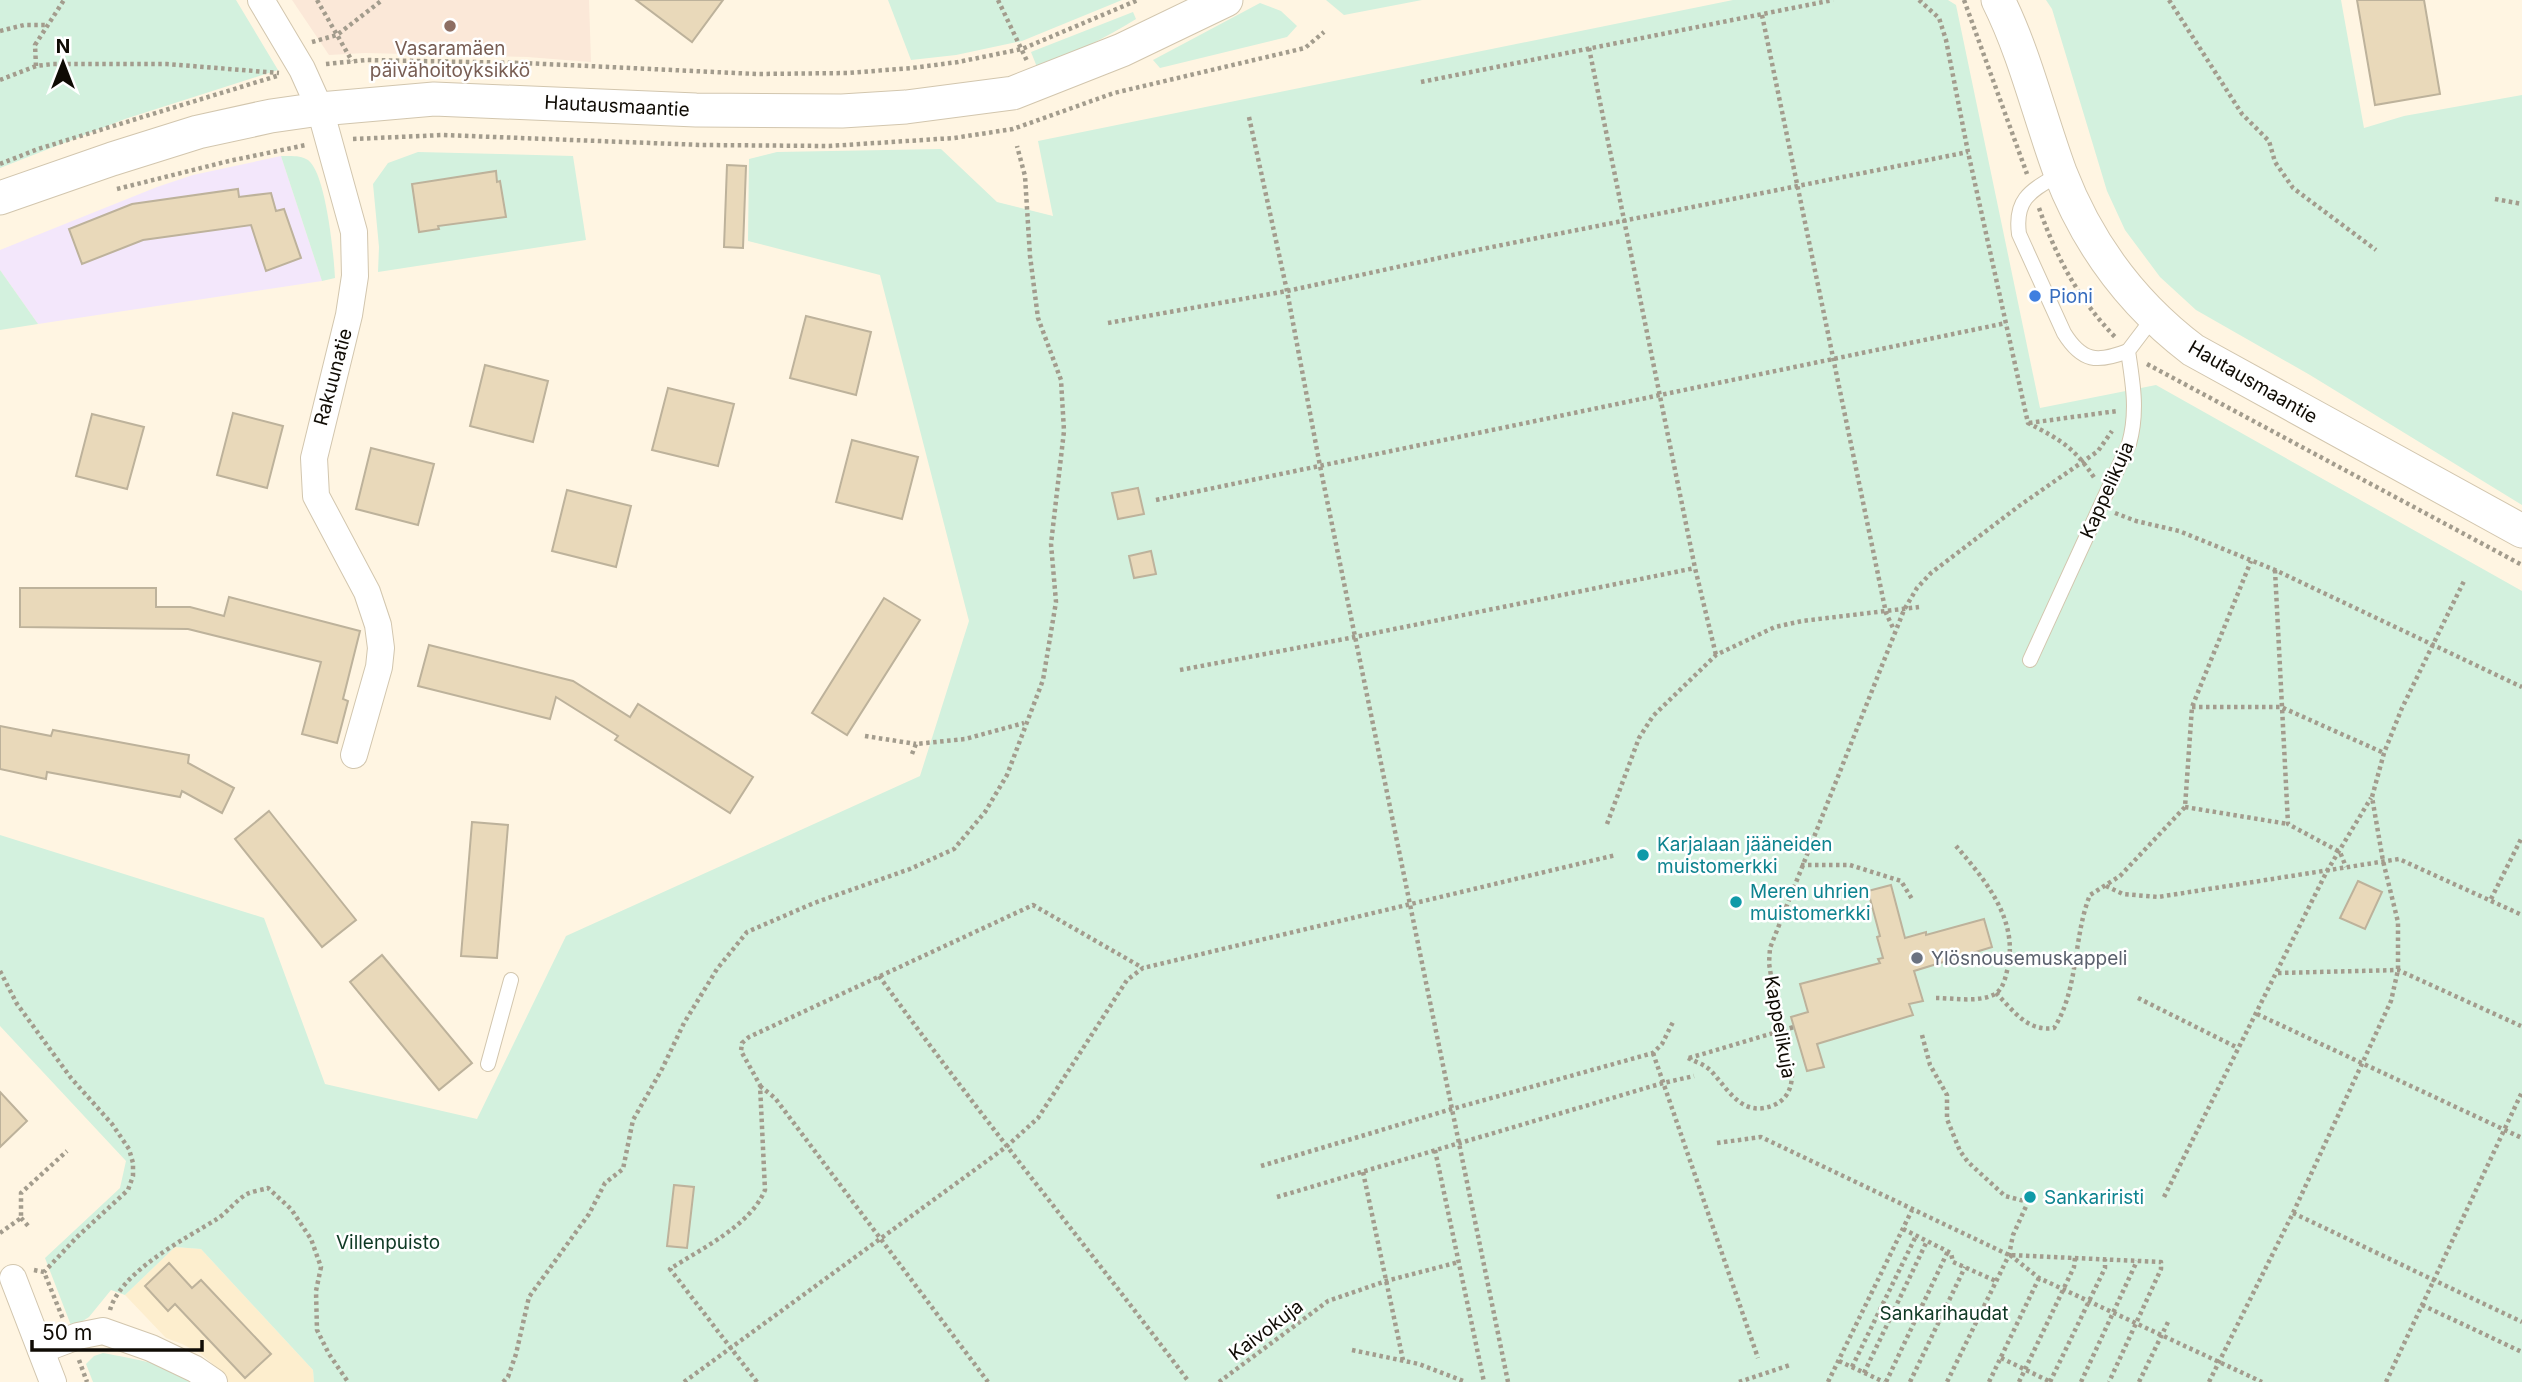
<svg xmlns="http://www.w3.org/2000/svg" width="2522" height="1382" viewBox="0 0 2522 1382" font-family="Inter,sans-serif">
<rect width="100%" height="100%" fill="#fff5e2"/>
<!-- built -->
<polygon fill="#fdeece" points="175,1247 201,1249 313,1370 314,1382 228,1382 215,1366 200,1353 182,1344 166,1338 125,1295"/>
<!-- industrial -->
<polygon fill="#f3e7fb" points="281,156 322,281 38,324 0,270 0,250 157,187 193,175"/>
<!-- education -->
<polygon fill="#fbe8d8" points="292,0 589,0 591,62 527,57 365,53 329,55"/>
<!-- green -->
<g fill="#d3f1de">
<polygon points="0,0 236,0 278,70 125,119 0,168"/>
<polygon points="888,0 1122,0 1022,41 956,55 911,60"/>
<polygon points="1326,0 1422,0 1344,15"/>
<polygon points="1733,0 1948,0 1956,5 2040,408 2156,385 2522,591 2522,1382 314,1382 313,1370 201,1249 175,1247 125,1295 111,1290 89,1317 72,1328 45,1258 120,1188 126,1161 0,1026 0,835 264,918 325,1084 477,1119 566,936 920,776 969,621 880,275 748,241 749,159 777,152 941,149 997,202 1053,216 1038,141"/>
<polygon points="2046,0 2341,0 2364,128 2404,116 2522,95 2522,505 2310,375 2196,310 2160,277 2125,230 2107,191 2052,9"/>
<polygon points="1260,3 1281,11 1297,26 1287,37 1160,68 1153,60"/>
<path d="M1133 12 1136 19C1104 39 1073 54 1037 67L1031 52Z"/>
<polygon points="418,152 573,156 586,240 378,272 379,247 373,184 388,163"/>
<path d="M281 156C290 156 301 155 308 160 326 173 334 256 335 278L322 281Z"/>
<polygon points="0,270 38,324 0,330"/>
<path d="M103 1353C133 1359 171 1364 197 1382H93L86 1364 94 1356Z"/>
</g>
<!-- building -->
<g fill="#e9d9ba" stroke="#bdb29b" stroke-width="2">
<polygon points="636,0 723,0 692,42"/>
<polygon points="2357,0 2424,0 2440,94 2375,105"/>
<polygon points="727,165 746,166 743,248 724,247"/>
<polygon points="496,171 497,182 500,181 506,217 438,226 439,229 419,232 412,184"/>
<polygon points="238,189 239,197 271,193 276,211 284,209 301,258 266,271 251,225 143,240 82,264 69,229 132,204"/>
<polygon points="806,316 871,332 856,395 790,378"/>
<polygon points="485,365 548,381 533,442 470,426"/>
<polygon points="668,388 734,404 718,466 652,450"/>
<polygon points="233,413 283,426 267,488 217,475"/>
<polygon points="92,414 144,427 127,489 76,476"/>
<polygon points="852,440 918,457 902,519 836,502"/>
<polygon points="371,448 434,464 418,525 356,509"/>
<polygon points="1138,488 1144,514 1118,519 1112,493"/>
<polygon points="567,490 631,506 616,567 552,551"/>
<polygon points="1151,551 1156,574 1134,578 1129,556"/>
<polygon points="20,588 156,588 156,607 190,607 224,616 229,597 360,631 343,699 348,701 337,743 302,734 321,662 188,629 20,627"/>
<polygon points="884,598 920,620 847,735 812,713"/>
<polygon points="429,645 573,681 630,717 638,704 753,777 730,813 615,740 618,736 556,697 550,719 418,686"/>
<polygon points="0,726 51,736 53,730 189,755 188,763 234,788 222,813 182,791 180,797 47,772 46,779 0,769"/>
<polygon points="269,811 356,920 322,947 235,839"/>
<polygon points="472,822 508,825 497,958 461,956"/>
<polygon points="2358,881 2382,892 2365,929 2340,918"/>
<polygon points="1891,885 1905,938 1926,932 1926,935 1984,919 1992,947 1914,971 1923,1001 1909,1004 1913,1015 1817,1044 1824,1067 1807,1071 1791,1017 1808,1012 1800,984 1880,963 1878,959 1883,958 1877,937 1880,936 1868,891"/>
<polygon points="382,955 472,1063 439,1090 350,982"/>
<polygon points="0,1092 27,1121 0,1147"/>
<polygon points="674,1185 694,1187 687,1248 667,1246"/>
<polygon points="169,1263 192,1288 201,1280 271,1354 245,1378 175,1304 168,1311 145,1286"/>
</g>
<g fill="none" stroke-linecap="round" stroke-linejoin="round">
<defs>
<g id="service">
<path d="M2061 173C2033 190 2014 197 2019 234L2064 333C2082 362 2097 363 2128 351"/>
<path d="M2030 660 2129 444C2138 412 2133 384 2128 351L2153 318"/>
<polyline points="488,1064 511,980"/>
</g>
<g id="minor">
<polyline points="261,0 302,69 320,109 354,232 355,276 349,315 314,458 316,496 367,592 378,625 381,648 379,667 354,755"/>
<polyline points="13,1278 53,1382"/>
<polyline points="41,1350 78,1336 103,1331 151,1348 195,1369 214,1382"/>
</g>
<g id="tertiary">
<path d="M1998 0C2025 54 2039 115 2060 172 2088 245 2131 303 2193 350L2522 531"/>
<polyline points="0,198 112,159 198,132 271,116 320,109 434,99 696,110 842,111 906,107 1013,93 1122,50 1226,0"/>
</g>
</defs>
<!-- service casing -->
<use href="#service" stroke="#d2c6ae" stroke-width="16"/>
<!-- minor casing -->
<use href="#minor" stroke="#d2c6ae" stroke-width="28"/>
<!-- tertiary casing -->
<use href="#tertiary" stroke="#d2c6ae" stroke-width="35"/>
<!-- path -->
<g stroke="#a39c8d" stroke-width="4.5" stroke-dasharray="3.5 3.5" stroke-linecap="butt">
<polyline points="317,0 352,61"/>
<polyline points="998,0 1027,61"/>
<path d="M1919 0 1939 18 1946 40 1968 152 2028 423C2061 440 2075 448 2095 479"/>
<polyline points="1964,0 2027,174"/>
<polyline points="2169,0 2242,114 2269,141 2275,162 2293,188 2376,250"/>
<polyline points="1762,15 1886,613 1894,630"/>
<polyline points="0,31 24,25 47,25"/>
<polyline points="312,42 337,35 381,1"/>
<polyline points="1589,48 1695,568 1716,655"/>
<polyline points="326,64 366,60 524,63 757,74 848,73 912,68 958,62 1022,49 1138,0"/>
<polyline points="36,66 35,45 64,0"/>
<polyline points="0,80 36,66 53,64 167,64 279,73"/>
<polyline points="1421,82 1833,0"/>
<polyline points="1249,117 1287,291 1320,466 1508,1382"/>
<polyline points="353,139 443,135 702,145 829,146 954,138 1013,129 1114,93 1305,48 1324,32"/>
<polyline points="0,164 38,149 280,75"/>
<polyline points="117,189 229,161 306,145"/>
<polyline points="2495,199 2522,204"/>
<path d="M2039 208C2057 259 2079 300 2116 338"/>
<polyline points="1108,323 1287,291 1457,254 1968,152"/>
<polyline points="2147,364 2522,565"/>
<polyline points="2029,423 2117,411"/>
<polyline points="1156,500 2006,323"/>
<polyline points="2115,513 2136,521 2179,531 2275,570 2522,687"/>
<polyline points="2275,570 2288,824 2340,852 2346,867"/>
<polyline points="1180,670 1355,637 1695,568"/>
<polyline points="2192,707 2281,707 2384,753"/>
<polyline points="865,736 916,744"/>
<polyline points="912,754 916,744 965,739 1024,723"/>
<polyline points="2185,807 2288,824"/>
<polyline points="1607,824 1639,738 1653,716 1716,655 1775,627 1802,621 1919,607"/>
<polyline points="1801,865 1850,865 1901,881 1912,899"/>
<polyline points="2106,886 2123,894 2158,897 2399,859 2522,915"/>
<polyline points="2491,899 2522,837"/>
<polyline points="0,971 17,1004 71,1078 112,1124 129,1149 133,1163 133,1176 128,1190 77,1237 44,1272"/>
<polyline points="2278,973 2398,970 2521,1026"/>
<path d="M879 976C979 1115 1087 1246 1189 1382"/>
<path d="M1996 993C2013 1010 2027 1032 2054 1028 2079 989 2073 937 2090 895L2120 876 2185 807 2192 707 2251 561"/>
<path d="M1936 998C1954 998 1978 1003 1995 994 2003 989 2005 979 2007 971 2020 921 1986 881 1956 846"/>
<polyline points="2138,998 2238,1048"/>
<polyline points="2257,1014 2522,1138"/>
<polyline points="1922,1035 1930,1065 1947,1095 1947,1119 1960,1151 1968,1162 2005,1196 2028,1202 2013,1235 2009,1255 1947,1382"/>
<polyline points="1653,1053 1758,1358"/>
<path d="M1688 1058C1696 1062 1706 1065 1712 1072 1730 1092 1743 1118 1774 1105 1788 1099 1792 1087 1792 1073L1771 976 1769 963 1770 948 1904 610 1917 588 1931 573 2019 506 2098 451 2112 431"/>
<polyline points="1689,1058 1794,1027"/>
<polyline points="760,1086 775,1098 988,1382"/>
<polyline points="1717,1143 1761,1137 2009,1255 2161,1262 2161,1269 2109,1382"/>
<polyline points="1435,1150 1484,1382"/>
<polyline points="1261,1166 1452,1109 1653,1053 1662,1044 1674,1020"/>
<polyline points="1363,1172 1403,1360"/>
<polyline points="1277,1197 1663,1083 1694,1076"/>
<polyline points="2164,1197 2327,871 2371,798"/>
<polyline points="2293,1213 2522,1322"/>
<polyline points="21,1218 30,1228"/>
<polyline points="1903,1229 1951,1253 1953,1262 1996,1281"/>
<polyline points="0,1233 21,1218 21,1193 67,1151"/>
<polyline points="2010,1255 2039,1278 2262,1382"/>
<polyline points="34,1270 44,1272 63,1319"/>
<polyline points="2422,1305 2522,1352"/>
<path d="M110 1310C121 1271 185 1239 217 1219 228 1212 236 1200 247 1194 253 1191 262 1190 268 1188L291 1209 311 1239 321 1267 316 1291 317 1330 329 1354 348 1382"/>
<polyline points="1352,1350 1419,1364 1466,1382"/>
<polyline points="2001,1358 2051,1382"/>
<polyline points="79,1360 87,1382"/>
<polyline points="1839,1361 1884,1382"/>
<polyline points="1852,1367 1916,1236"/>
<polyline points="1864,1373 1927,1241"/>
<polyline points="503,1382 508,1377 516,1354 529,1297 589,1214 605,1183 623,1169 633,1120 662,1069 684,1023 717,969 747,932 814,903 910,869 954,849 985,812 1007,775 1043,680 1056,602 1051,544 1064,431 1061,380 1038,318 1030,256 1025,176 1017,146"/>
<polyline points="684,1382 1006,1147 1038,1118 1127,980 1143,968 1616,855"/>
<path d="M757 1382 670 1269C702 1248 750 1226 765 1190L760 1085 741 1051 742 1043 749 1037 1033 905 1143 968"/>
<polyline points="1219,1382 1328,1301 1386,1281 1459,1262"/>
<polyline points="1739,1382 1790,1365"/>
<polyline points="1828,1382 1912,1210"/>
<polyline points="1886,1382 1948,1251"/>
<polyline points="1910,1382 1965,1267"/>
<polyline points="1989,1382 2039,1278"/>
<polyline points="2019,1382 2074,1267 2075,1258"/>
<polyline points="2050,1382 2105,1268 2105,1259"/>
<polyline points="2081,1382 2137,1261"/>
<polyline points="2139,1382 2169,1320"/>
<polyline points="2209,1382 2293,1213 2391,1001 2398,970 2398,922 2383,861 2372,797 2384,753 2402,708 2464,581"/>
<polyline points="2386,1382 2522,1092"/>
</g>
<!-- service -->
<use href="#service" stroke="#fff" stroke-width="14"/>
<!-- minor -->
<use href="#minor" stroke="#fff" stroke-width="26"/>
<!-- tertiary -->
<use href="#tertiary" stroke="#fff" stroke-width="33"/>
</g>
<!-- markers -->
<circle fill="#8d6e63" stroke="#fff" stroke-width="2.5" cx="450" cy="26" r="7"/>
<circle fill="#3f7fe0" stroke="#fff" stroke-width="2.5" cx="2035" cy="296" r="7"/>
<g fill="#0f9aa8" stroke="#fff" stroke-width="2.5">
<circle cx="1643" cy="855" r="7"/>
<circle cx="1736" cy="902" r="7"/>
<circle cx="2030" cy="1197" r="7"/>
</g>
<circle fill="#6b7280" stroke="#fff" stroke-width="2.5" cx="1917" cy="958" r="7"/>
<g text-anchor="middle" dominant-baseline="central" stroke-width="5" stroke-linejoin="round" paint-order="stroke">
<!-- education labels -->
<g font-size="19" fill="#785e54" stroke="#fff">
<text x="450" y="48">Vasaramäen<tspan x="450" dy="22">päivähoitoyksikkö</tspan></text>
</g>
<!-- street labels -->
<g font-size="19" fill="#0f0b04" stroke="#fff">
<text transform="translate(617 106) rotate(3)">Hautausmaantie</text>
<text transform="translate(333 377) rotate(-75)">Rakuunatie</text>
<text transform="translate(2253 382) rotate(30)">Hautausmaantie</text>
<text transform="translate(2107 490) rotate(-66)">Kappelikuja</text>
<text transform="translate(1780 1027) rotate(80)">Kappelikuja</text>
<text transform="translate(1266 1330) rotate(-37)">Kaivokuja</text>
</g>
<!-- shop labels -->
<g font-size="19" fill="#366cbe" stroke="#fff" text-anchor="start">
<text x="2049" y="296">Pioni</text>
</g>
<!-- culture labels -->
<g font-size="19" fill="#0d838f" stroke="#fff" text-anchor="start">
<text x="1657" y="844">Karjalaan jääneiden<tspan x="1657" dy="22">muistomerkki</tspan></text>
<text x="1750" y="891">Meren uhrien<tspan x="1750" dy="22">muistomerkki</tspan></text>
<text x="2044" y="1197">Sankariristi</text>
</g>
<!-- worship labels -->
<g font-size="19" fill="#5b616d" stroke="#fff" text-anchor="start">
<text x="1931" y="958">Ylösnousemuskappeli</text>
</g>
<!-- park labels -->
<g font-size="19" fill="#0e3823" stroke="#fff">
<text x="388" y="1242">Villenpuisto</text>
<text x="1944" y="1313">Sankarihaudat</text>
</g>
</g>
<!-- north arrow -->
<g transform="translate(63 63)" stroke="#ffffff" stroke-width="5" paint-order="stroke">
<path d="M0-5L12 26L0 18L-12 26Z" fill="#0f0b04"/>
<text y="-10" font-size="19" font-weight="bold" text-anchor="middle" fill="#0f0b04">N</text>
</g>
<!-- scale -->
<path d="M32 1340v10h170v-10" fill="none" stroke="#0f0b04" stroke-width="3.5"/>
<text x="42" y="1340" font-size="21" fill="#0f0b04" stroke="#ffffff" stroke-width="5" paint-order="stroke">50 m</text>
</svg>
